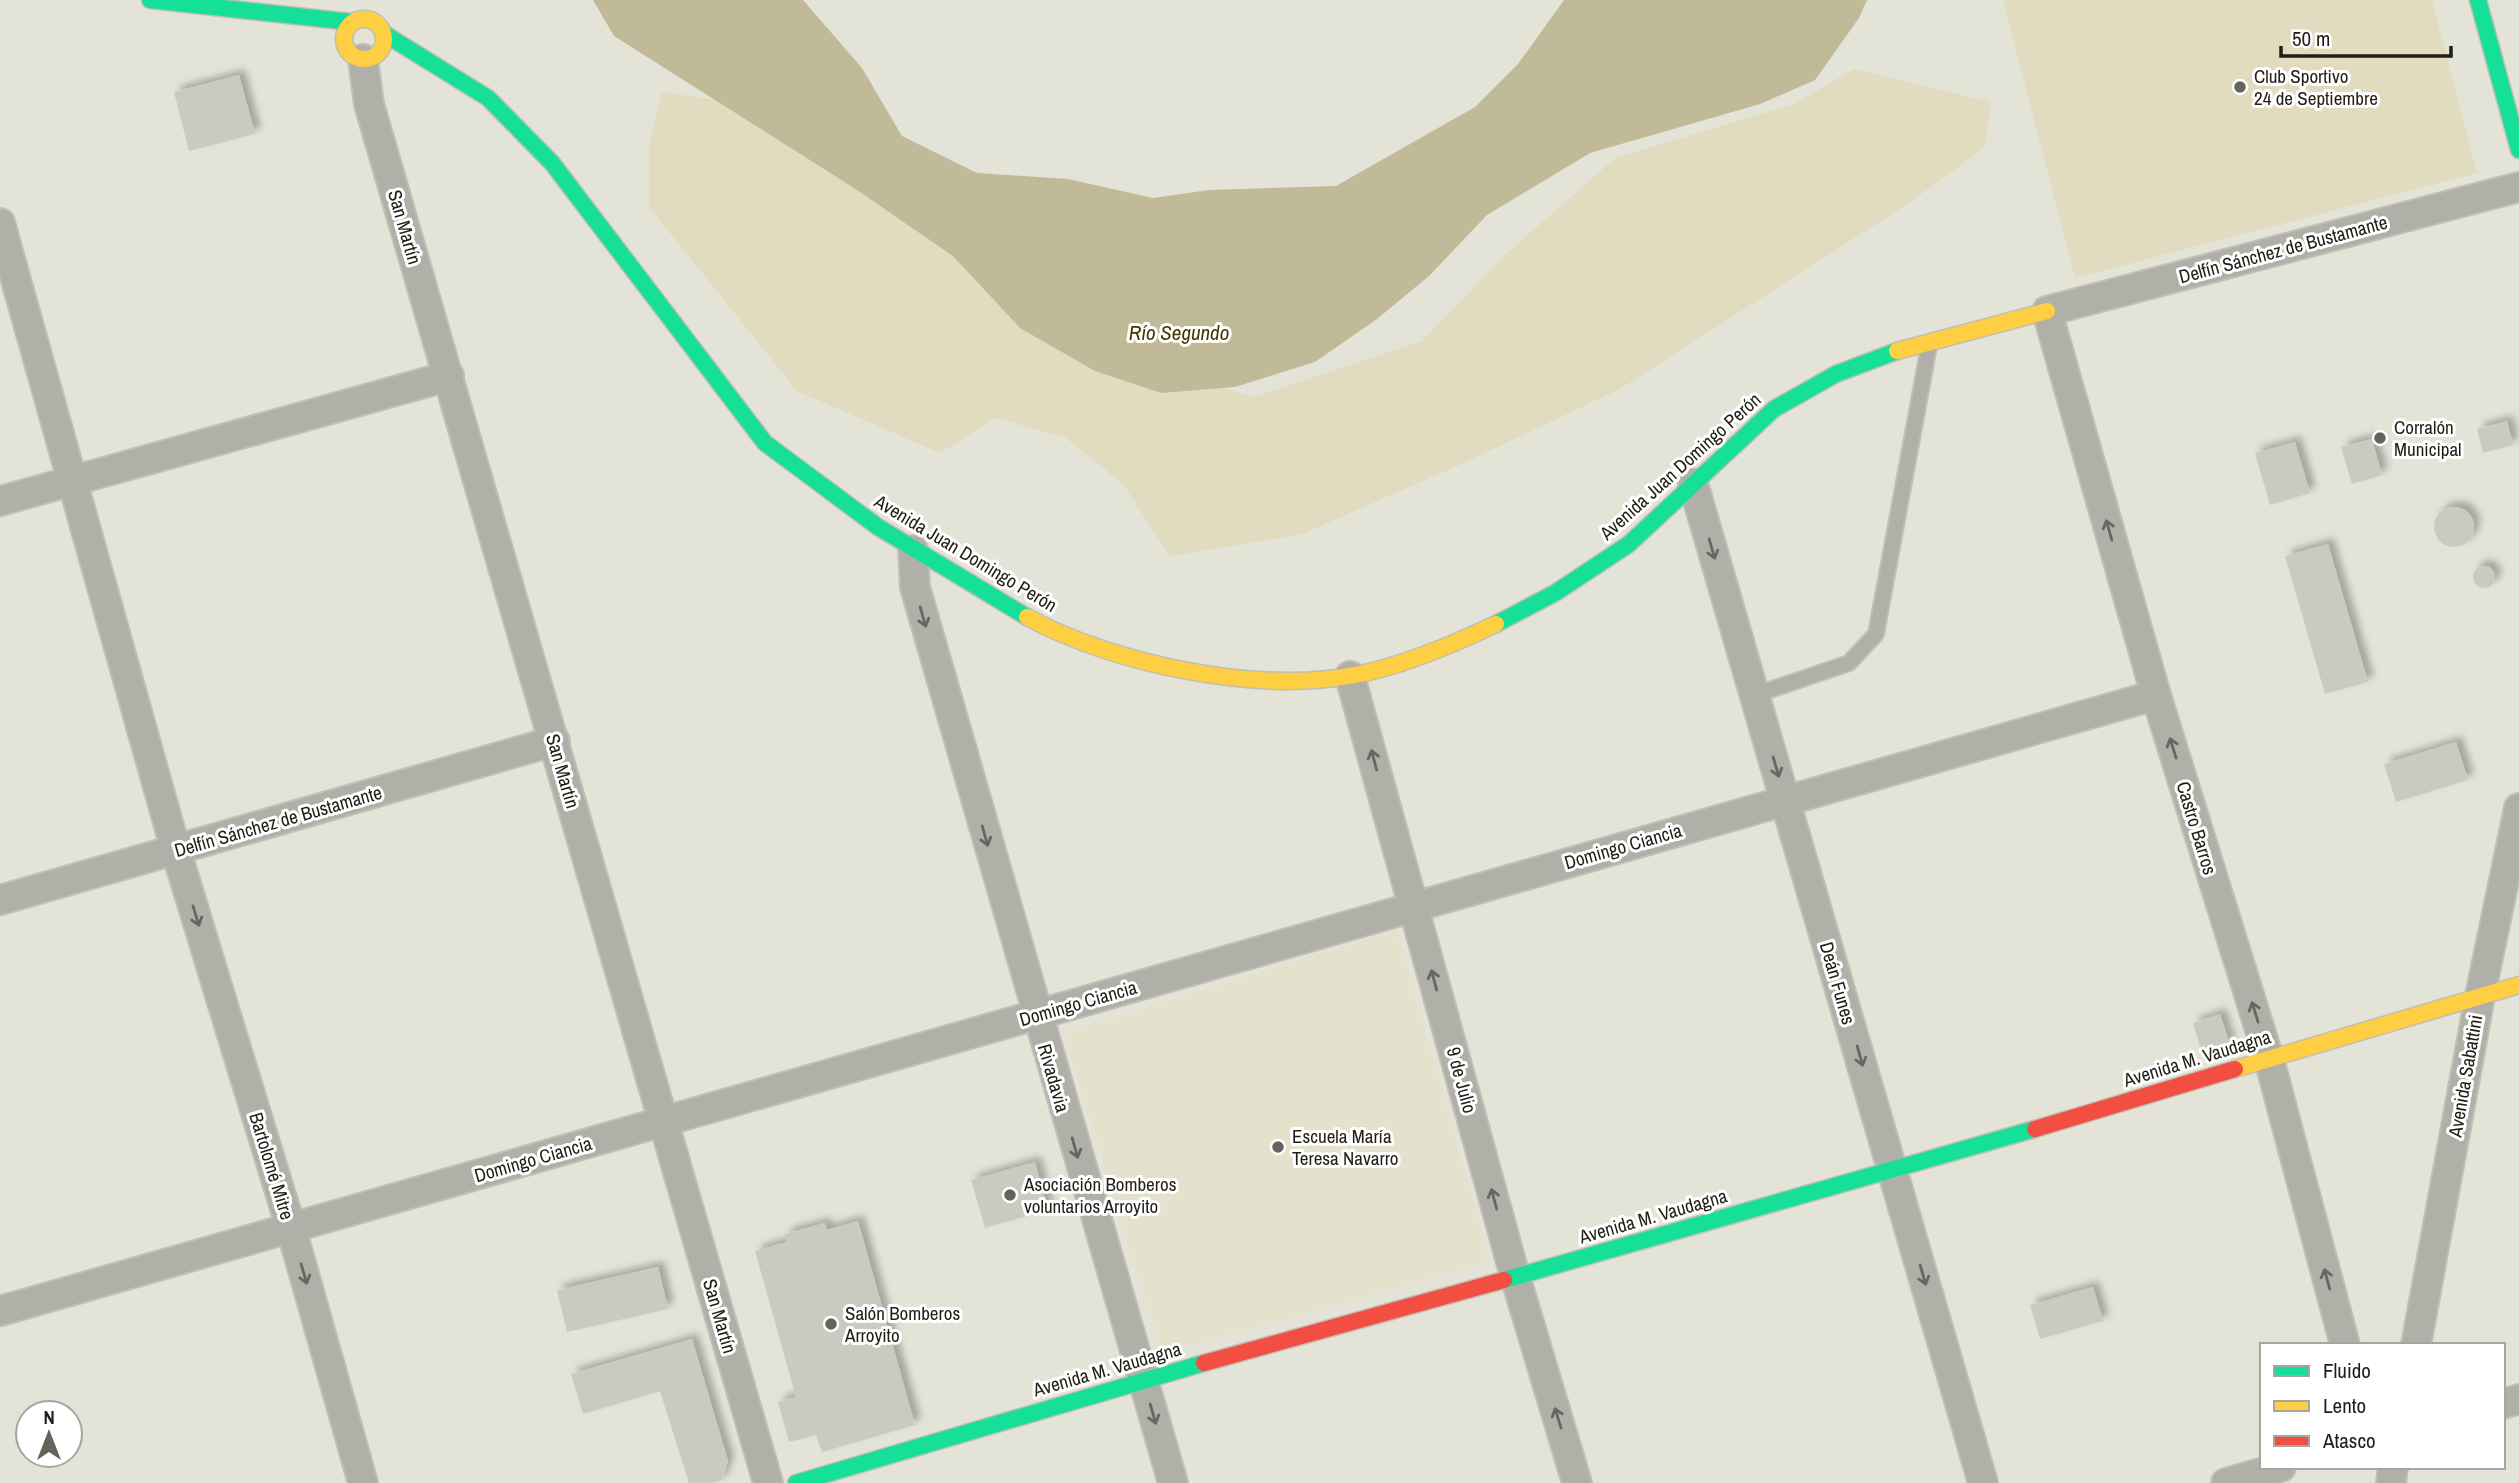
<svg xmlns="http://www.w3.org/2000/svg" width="2519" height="1483" viewBox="0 0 2519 1483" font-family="'Archivo Narrow',sans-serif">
<defs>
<filter id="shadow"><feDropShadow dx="6" dy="-6" stdDeviation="3.5" flood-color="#0004"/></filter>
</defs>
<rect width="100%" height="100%" fill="#e4e3d8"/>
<!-- built -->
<polygon fill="#e4e1cc" points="1396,930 1490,1261 1162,1354 1064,1033"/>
<!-- green -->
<g fill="#e1dcbf">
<polygon points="2003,0 2432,0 2477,173 2075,278"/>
<polygon points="1854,69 1991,102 1985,147 1909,203 1620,389 1464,463 1300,535 1170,556 1123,484 1066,438 996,418 940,453 797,391 649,207 649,145 662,92 755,105 1120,357 1254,397 1422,341 1505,255 1615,158 1794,104"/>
</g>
<!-- water -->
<polygon fill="#c0ba98" points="593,0 803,0 862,68 902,136 977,173 1068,179 1153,198 1209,190 1336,186 1475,107 1518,64 1564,0 1867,0 1859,18 1815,80 1760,104 1590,153 1487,215 1429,276 1377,319 1315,362 1235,387 1161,393 1095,371 1020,328 953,256 854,188 614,36"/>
<!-- building -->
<g fill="#cbcac1" filter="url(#shadow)">
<polygon points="239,75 255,134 189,151 174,92"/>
<polygon points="2507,421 2513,445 2483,453 2477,429"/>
<polygon points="2372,439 2382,475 2352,484 2341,447"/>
<polygon points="2295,442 2310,493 2270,505 2255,453"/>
<circle cx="2454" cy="527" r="20"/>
<polygon points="2328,544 2368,682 2325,694 2285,556"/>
<circle cx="2484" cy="577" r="11"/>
<polygon points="2456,742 2468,780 2396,802 2384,764"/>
<polygon points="2220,1014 2231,1048 2203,1056 2193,1023"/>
<polygon points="1035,1162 1048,1210 985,1228 971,1180"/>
<polygon points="858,1221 915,1425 822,1452 816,1435 789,1442 778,1402 796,1397 755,1251 787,1242 785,1234 825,1223 827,1230"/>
<polygon points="658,1267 668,1309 567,1332 557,1290"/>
<polygon points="2093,1287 2103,1321 2040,1339 2030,1305"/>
<polygon points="692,1339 728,1461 722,1480 712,1483 689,1483 660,1391 583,1414 571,1374"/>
</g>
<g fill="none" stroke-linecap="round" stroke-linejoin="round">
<defs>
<polyline id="lane" points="1755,695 1849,663 1876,634 1929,346"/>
<g id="street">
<polyline points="363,59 369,104 768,1483"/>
<polyline points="0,223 176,851 291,1228 363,1483"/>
<polyline points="1693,483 1983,1483"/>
<polyline points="0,501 449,376"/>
<polyline points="913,550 915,587 1173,1483"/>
<polyline points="1350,676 1515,1276 1577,1483"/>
<polyline points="0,900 555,741"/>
<polyline points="0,1311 2156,695"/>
<polyline points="2345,1345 2269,1059 2156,695 2047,311 2519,187"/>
<polyline points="2416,1345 2480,996 2519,808"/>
<polyline points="2503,1404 2519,1399"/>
<polyline points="2226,1483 2281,1467"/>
<polyline points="2391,1483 2393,1467"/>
</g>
<g id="fast">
<polyline points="150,0 351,22"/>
<polyline points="2478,0 2519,150"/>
<polyline points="383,33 488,98 552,163 765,443 878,527 1027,617"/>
<polyline points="1496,624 1555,593 1629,544 1774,409 1836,374 1897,351"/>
<polyline points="1504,1280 2035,1129"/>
<polyline points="796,1483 1204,1363"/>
</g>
<g id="slow">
<circle cx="364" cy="39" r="20"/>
<polyline points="1897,351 2047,311"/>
<path d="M1027 617C1113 664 1257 694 1355 675 1403 666 1452 645 1496 624"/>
<polyline points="2235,1069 2519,985"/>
</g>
<g id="jam">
<polyline points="2035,1129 2235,1069"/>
<polyline points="1204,1363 1504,1280"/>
</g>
</defs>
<!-- lane casing -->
<use href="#lane" stroke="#c0bfb6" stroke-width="18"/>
<!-- street casing -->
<use href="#street" stroke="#c0bfb6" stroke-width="32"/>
<!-- fast casing -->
<use href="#fast" stroke="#c0bfb6" stroke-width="19"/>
<!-- slow casing -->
<use href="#slow" stroke="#c0bfb6" stroke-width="19"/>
<!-- jam casing -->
<use href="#jam" stroke="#c0bfb6" stroke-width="19"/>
<!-- lane -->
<use href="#lane" stroke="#b0afa8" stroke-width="14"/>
<!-- street -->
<use href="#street" stroke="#b0afa8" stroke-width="28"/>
<!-- fast -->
<use href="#fast" stroke="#16e098" stroke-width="16"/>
<!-- slow -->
<use href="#slow" stroke="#ffcf43" stroke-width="16"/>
<!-- jam -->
<use href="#jam" stroke="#f24e42" stroke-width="16"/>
</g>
<!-- one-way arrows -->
<defs><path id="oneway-shaft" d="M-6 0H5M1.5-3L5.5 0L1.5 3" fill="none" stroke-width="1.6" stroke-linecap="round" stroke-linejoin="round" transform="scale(1.75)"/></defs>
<g stroke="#686660">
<use href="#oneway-shaft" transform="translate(2109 530) rotate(-106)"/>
<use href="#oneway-shaft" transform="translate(1712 549) rotate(74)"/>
<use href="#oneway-shaft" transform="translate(923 617) rotate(74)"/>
<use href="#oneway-shaft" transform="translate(2173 748) rotate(-107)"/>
<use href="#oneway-shaft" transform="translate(1374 760) rotate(-105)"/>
<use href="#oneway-shaft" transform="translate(1776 767) rotate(74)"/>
<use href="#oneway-shaft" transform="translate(985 836) rotate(74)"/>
<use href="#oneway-shaft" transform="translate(196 916) rotate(73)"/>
<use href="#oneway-shaft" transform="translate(1434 980) rotate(-105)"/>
<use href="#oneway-shaft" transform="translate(2255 1012) rotate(-107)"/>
<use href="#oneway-shaft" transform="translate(1860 1056) rotate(74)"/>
<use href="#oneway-shaft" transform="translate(1075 1148) rotate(74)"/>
<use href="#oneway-shaft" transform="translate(1494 1199) rotate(-105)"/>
<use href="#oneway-shaft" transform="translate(304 1274) rotate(74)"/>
<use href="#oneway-shaft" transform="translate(1923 1275) rotate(74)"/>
<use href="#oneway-shaft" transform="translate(2327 1279) rotate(-105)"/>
<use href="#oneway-shaft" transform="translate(1153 1414) rotate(74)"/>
<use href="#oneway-shaft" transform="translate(1558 1418) rotate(-107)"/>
</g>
<!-- markers -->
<g fill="#65635b" stroke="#fff" stroke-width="2.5">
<circle cx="2240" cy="87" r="7"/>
<circle cx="2380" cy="438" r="7"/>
<circle cx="1278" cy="1147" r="7"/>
<circle cx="1010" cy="1195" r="7"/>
<circle cx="831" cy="1324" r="7"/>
</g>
<g text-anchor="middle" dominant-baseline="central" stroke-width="6" stroke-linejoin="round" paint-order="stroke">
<!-- poi labels -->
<g font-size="19" fill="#201e17" stroke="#fff" text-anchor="start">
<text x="2254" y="76">Club Sportivo<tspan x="2254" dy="22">24 de Septiembre</tspan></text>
<text x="2394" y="427">Corralón<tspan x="2394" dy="22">Municipal</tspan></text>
<text x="1292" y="1136">Escuela María<tspan x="1292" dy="22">Teresa Navarro</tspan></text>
<text x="1024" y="1184">Asociación Bomberos<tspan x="1024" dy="22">voluntarios Arroyito</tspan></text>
<text x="845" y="1313">Salón Bomberos<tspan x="845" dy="22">Arroyito</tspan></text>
</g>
<!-- street labels -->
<g font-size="19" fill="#201e17" stroke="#fff">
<text transform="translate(405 227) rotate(74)">San Martín</text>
<text transform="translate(2283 249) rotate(-15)">Delfín Sánchez de Bustamante</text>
<text transform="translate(1680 466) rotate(-42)">Avenida Juan Domingo Perón</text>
<text transform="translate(966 553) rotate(31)">Avenida Juan Domingo Perón</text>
<text transform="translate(563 771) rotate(74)">San Martín</text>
<text transform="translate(278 821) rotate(-16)">Delfín Sánchez de Bustamante</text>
<text transform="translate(2197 828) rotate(73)">Castro Barros</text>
<text transform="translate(1623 846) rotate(-16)">Domingo Ciancia</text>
<text transform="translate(1838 983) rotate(74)">Deán Funes</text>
<text transform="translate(1078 1003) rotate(-16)">Domingo Ciancia</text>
<text transform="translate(2197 1058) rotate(-17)">Avenida M. Vaudagna</text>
<text transform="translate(2465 1076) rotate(-80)">Avenida Sabattini</text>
<text transform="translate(1054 1078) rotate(74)">Rivadavia</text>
<text transform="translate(1462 1080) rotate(75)">9 de Julio</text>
<text transform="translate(533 1159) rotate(-16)">Domingo Ciancia</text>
<text transform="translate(272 1166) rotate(73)">Bartolomé Mitre</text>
<text transform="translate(1653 1216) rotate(-16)">Avenida M. Vaudagna</text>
<text transform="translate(720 1316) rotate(74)">San Martín</text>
<text transform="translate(1107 1369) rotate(-16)">Avenida M. Vaudagna</text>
</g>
<!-- water labels -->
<g font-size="21" font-style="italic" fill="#423900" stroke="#fff">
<text x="1179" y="332">Río Segundo</text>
</g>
</g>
<!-- legend -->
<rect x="2260" y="1343" width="245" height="126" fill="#ffffff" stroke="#a6a5a2" stroke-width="2"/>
<rect x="2274" y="1366" width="35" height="10" fill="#16e098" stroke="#a6a5a2" stroke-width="2"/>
<text x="2323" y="1378" font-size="21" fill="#201e17">Fluido</text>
<rect x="2274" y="1401" width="35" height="10" fill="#ffcf43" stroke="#a6a5a2" stroke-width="2"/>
<text x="2323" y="1413" font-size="21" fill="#201e17">Lento</text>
<rect x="2274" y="1436" width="35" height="10" fill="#f24e42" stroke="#a6a5a2" stroke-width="2"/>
<text x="2323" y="1448" font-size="21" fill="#201e17">Atasco</text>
<!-- north arrow -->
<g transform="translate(49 1434)"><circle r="33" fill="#ffffff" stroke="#a6a5a2" stroke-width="2"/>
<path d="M0-5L12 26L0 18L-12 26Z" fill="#65635b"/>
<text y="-10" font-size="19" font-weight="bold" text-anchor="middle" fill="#201e17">N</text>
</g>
<!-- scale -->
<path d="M2281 46v10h170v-10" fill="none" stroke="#201e17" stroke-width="3.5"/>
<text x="2292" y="46" font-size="21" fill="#201e17" stroke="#ffffff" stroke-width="5" paint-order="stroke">50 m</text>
</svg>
